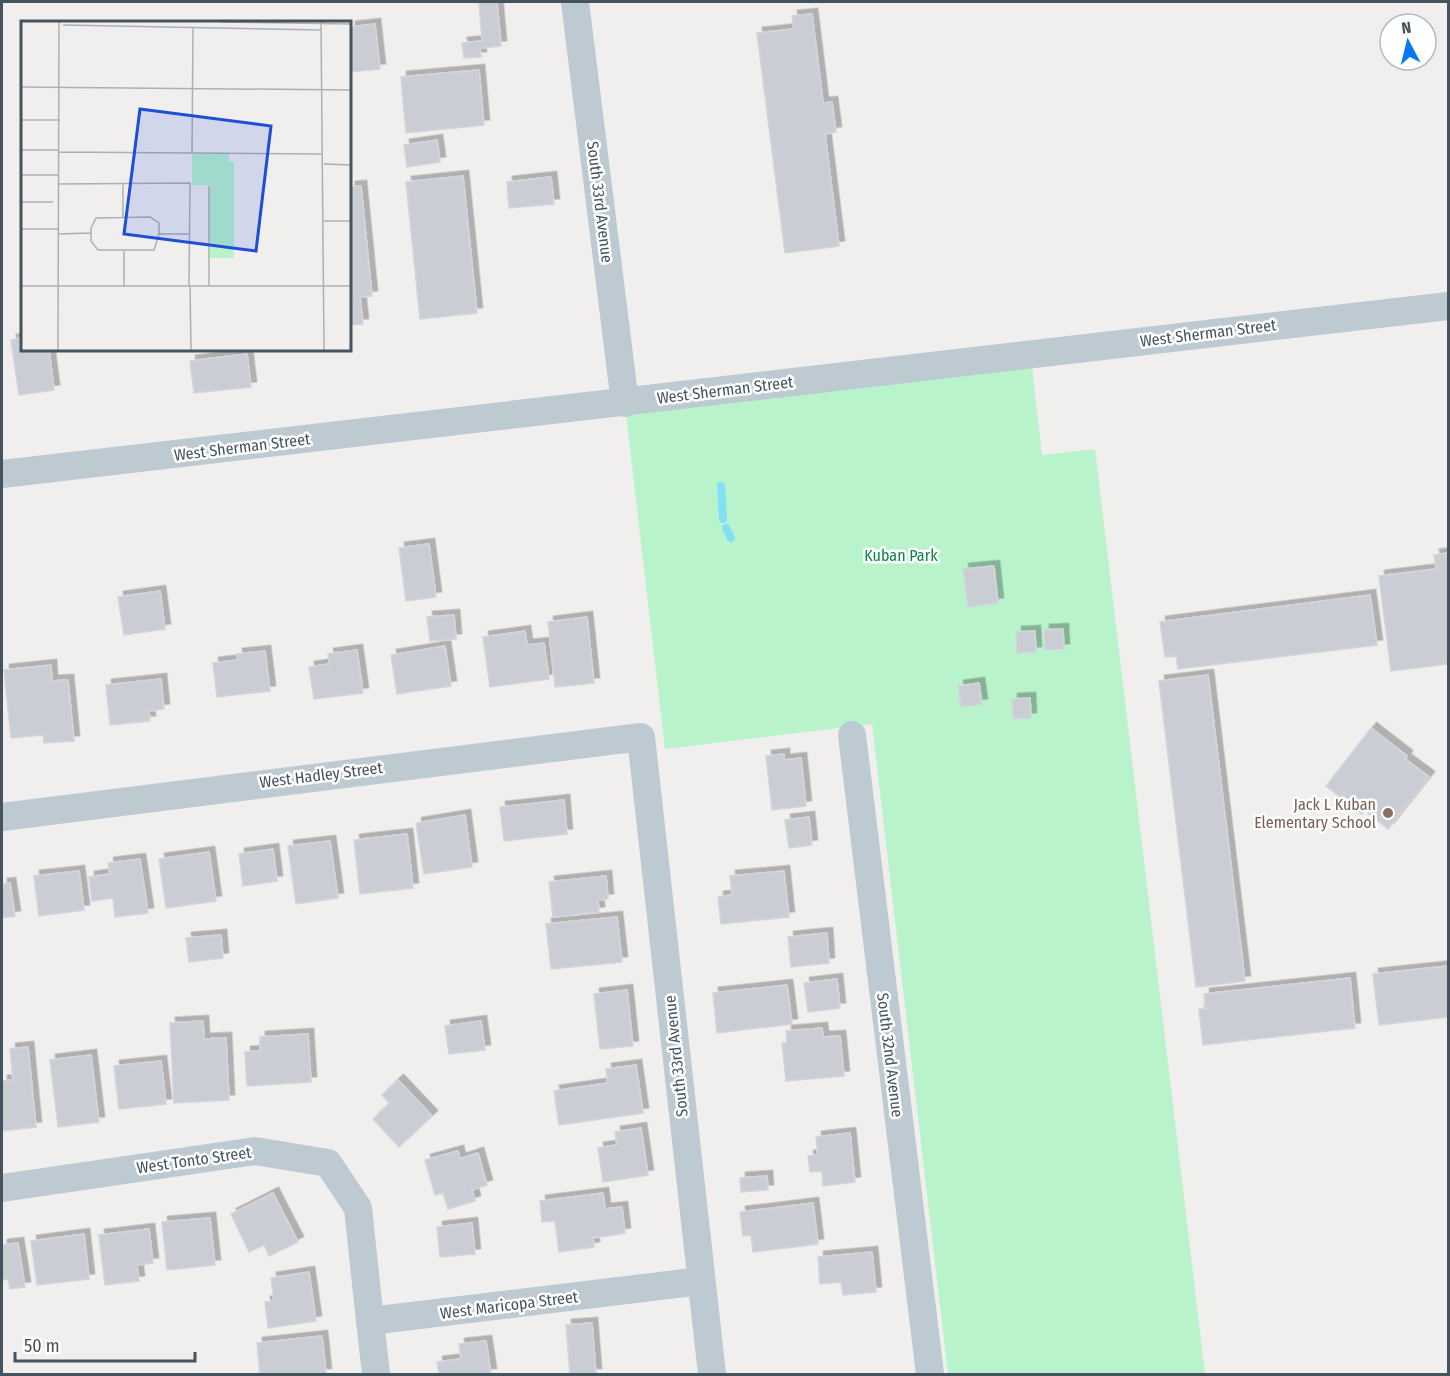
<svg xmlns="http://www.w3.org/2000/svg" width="1450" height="1376" viewBox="0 0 1450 1376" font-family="'Fira Sans Condensed',sans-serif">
<defs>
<filter id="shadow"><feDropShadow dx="5.5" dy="-5.5" stdDeviation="0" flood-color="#0004"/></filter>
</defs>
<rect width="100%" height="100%" fill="#f1eeee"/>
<!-- green -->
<polygon fill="#b8f3cc" points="1032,367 1042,455 1095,449 1205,1374 948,1374 872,724 665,749 626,414"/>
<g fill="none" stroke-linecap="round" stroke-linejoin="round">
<!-- stream -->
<g stroke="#80e1f5" stroke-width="8">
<polyline points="721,486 723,519"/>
<polyline points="726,528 731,538"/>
</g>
</g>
<!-- building -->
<g fill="#caced4" stroke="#d2d5db" stroke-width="1.5" filter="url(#shadow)">
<polygon points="479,2 497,2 501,46 480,48 481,57 464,58 462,43 482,41"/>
<polygon points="812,14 823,103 832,102 836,132 825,134 839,246 785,253 757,33 794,29 792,16"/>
<polygon points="375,24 380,69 350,72 350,27"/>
<polygon points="479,70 484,125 406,133 401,77"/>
<polygon points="437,140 440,162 407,167 404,145"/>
<polygon points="463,176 477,313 420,319 406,182"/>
<polygon points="551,177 554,204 509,208 507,182"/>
<polygon points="361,186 372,296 360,297 363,324 350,325 350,187"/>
<polygon points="22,338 22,350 49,350 54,390 19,395 11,340"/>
<polygon points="247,354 251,387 194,393 190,361"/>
<polygon points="429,544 436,597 406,601 399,548"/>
<polygon points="1448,553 1448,664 1391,671 1379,576 1436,569 1434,555"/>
<polygon points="994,566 998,603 968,607 963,569"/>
<polygon points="160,591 165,629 124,635 118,597"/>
<polygon points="1370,595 1377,645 1178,669 1176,656 1165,657 1160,622"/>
<polygon points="454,615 456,639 430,641 427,617"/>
<polygon points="587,617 594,683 555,687 548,622"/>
<polygon points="1063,629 1064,649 1045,650 1044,630"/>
<polygon points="525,631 527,645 544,643 549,679 490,687 483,637"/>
<polygon points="1035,631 1036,652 1017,653 1016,632"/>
<polygon points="445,646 451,686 397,694 391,655"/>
<polygon points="357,650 363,693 314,699 309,667 330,664 328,654"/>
<polygon points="265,651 270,691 217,697 213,663 238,660 237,654"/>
<polygon points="51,665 52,681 68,680 74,741 44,743 43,735 11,738 4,670"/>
<polygon points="1208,675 1245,981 1196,987 1159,681"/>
<polygon points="161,679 164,709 149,711 150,721 110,725 106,685"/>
<polygon points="979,683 982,704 961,707 958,686"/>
<polygon points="1030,698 1031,718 1013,719 1012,699"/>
<polygon points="1371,728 1407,756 1405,759 1429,777 1388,829 1365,811 1362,814 1326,786"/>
<polygon points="784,754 784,760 801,758 806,806 772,810 766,756"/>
<polygon points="564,800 567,834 504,841 500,807"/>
<polygon points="465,815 472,867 424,874 416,823"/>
<polygon points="809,817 812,845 789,848 785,820"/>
<polygon points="407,834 413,888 360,894 354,840"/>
<polygon points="330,841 338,898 296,904 288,846"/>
<polygon points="273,849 277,881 243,886 239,854"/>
<polygon points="209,852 216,901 166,908 159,859"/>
<polygon points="140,859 148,913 115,917 113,898 92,901 89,877 110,874 108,863"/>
<polygon points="79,871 84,910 39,916 34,876"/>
<polygon points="784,871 789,917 721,924 718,897 732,895 730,876"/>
<polygon points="606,876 608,899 598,900 599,912 553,917 549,882"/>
<polygon points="10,883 15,916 2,918 2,884"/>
<polygon points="617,917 622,962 551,969 546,924"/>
<polygon points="827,933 829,963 791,967 788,937"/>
<polygon points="221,935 223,958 189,962 186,938"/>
<polygon points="1448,966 1448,1017 1379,1025 1373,974"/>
<polygon points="1350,978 1355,1028 1203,1045 1199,1009 1206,1009 1204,994"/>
<polygon points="837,979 840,1008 808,1012 804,983"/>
<polygon points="787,985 792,1024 717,1033 713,993"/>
<polygon points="627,990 633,1046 600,1049 594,994"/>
<polygon points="203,1021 204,1039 226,1038 229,1100 174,1103 170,1023"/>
<polygon points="481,1021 485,1050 449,1054 445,1026"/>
<polygon points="822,1028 823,1037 840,1036 844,1076 786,1081 782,1043 787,1043 786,1031"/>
<polygon points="308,1034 311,1082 247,1086 245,1052 260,1051 260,1037"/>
<polygon points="28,1047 36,1127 2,1131 2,1081 13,1080 10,1049"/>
<polygon points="91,1055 99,1122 58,1127 50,1060"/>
<polygon points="161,1061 166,1104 119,1109 114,1066"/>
<polygon points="636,1065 643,1113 559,1125 554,1091 608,1083 606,1069"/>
<polygon points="398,1080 432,1116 399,1147 373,1119 390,1104 382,1095"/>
<polygon points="641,1128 648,1175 603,1182 598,1148 617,1145 615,1132"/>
<polygon points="850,1133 855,1182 823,1186 822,1171 810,1172 808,1156 818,1155 816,1137"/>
<polygon points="458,1151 460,1159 478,1153 487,1185 472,1190 475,1201 448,1209 443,1193 435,1195 425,1160"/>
<polygon points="767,1176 768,1190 741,1192 740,1178"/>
<polygon points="273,1193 298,1242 269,1256 264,1245 249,1252 231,1214"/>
<polygon points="603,1193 605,1209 622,1207 625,1233 593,1238 594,1247 559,1252 555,1221 542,1222 540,1201"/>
<polygon points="813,1203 818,1244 753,1252 751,1235 743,1236 740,1212"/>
<polygon points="210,1218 215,1265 167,1270 162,1222"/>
<polygon points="472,1223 475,1254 440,1257 437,1227"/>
<polygon points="149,1229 153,1263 137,1265 139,1281 105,1285 99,1235"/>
<polygon points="84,1234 89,1279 37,1285 31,1241"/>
<polygon points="18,1243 25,1287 10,1289 8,1279 2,1280 2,1245"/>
<polygon points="872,1252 876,1292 843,1295 841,1282 820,1284 818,1257"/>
<polygon points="309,1272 316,1321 268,1328 265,1302 274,1301 271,1278"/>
<polygon points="592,1323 596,1374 570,1374 566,1325"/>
<polygon points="322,1336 326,1374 260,1374 257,1343"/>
<polygon points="486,1341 491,1374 439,1374 437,1362 461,1359 459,1344"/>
</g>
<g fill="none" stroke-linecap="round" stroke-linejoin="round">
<!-- minor -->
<g stroke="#bdcad2" stroke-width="28">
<polyline points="575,2 625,403"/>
<polyline points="2,474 1448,306"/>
<polyline points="852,735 930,1374"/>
<polyline points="2,817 641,737 712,1374"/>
<polyline points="2,1188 255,1151 328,1163 358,1208 370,1321"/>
<polyline points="376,1374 370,1321 701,1281"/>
</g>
</g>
<!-- markers -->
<circle fill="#8d6e63" stroke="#fff" stroke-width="2" cx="1388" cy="813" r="6"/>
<g text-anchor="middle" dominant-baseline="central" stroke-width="5" stroke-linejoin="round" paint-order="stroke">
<!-- street labels -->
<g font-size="16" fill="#44535e" stroke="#fff">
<text transform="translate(600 202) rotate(83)">South 33rd Avenue</text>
<text transform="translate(1208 333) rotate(-7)">West Sherman Street</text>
<text transform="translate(725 390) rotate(-7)">West Sherman Street</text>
<text transform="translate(242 447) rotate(-7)">West Sherman Street</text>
<text transform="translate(321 775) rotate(-7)">West Hadley Street</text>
<text transform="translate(890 1055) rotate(83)">South 32nd Avenue</text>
<text transform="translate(676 1056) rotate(-96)">South 33rd Avenue</text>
<text transform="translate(194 1160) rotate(-8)">West Tonto Street</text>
<text transform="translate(509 1305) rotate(-7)">West Maricopa Street</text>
</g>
<!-- park labels -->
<g font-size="16" fill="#0d8745" stroke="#fff">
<text x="901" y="555">Kuban Park</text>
</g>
<!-- education labels -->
<g font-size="16" fill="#785e54" stroke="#fff" text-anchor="end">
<text x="1376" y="804">Jack L Kuban<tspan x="1376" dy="18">Elementary School</tspan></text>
</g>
</g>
<!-- overview -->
<g transform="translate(21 21)">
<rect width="330" height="330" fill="#f1eeee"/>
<path d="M171 133H208V141H213V237H189V164H171Z" fill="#b8f3cc"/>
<path fill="none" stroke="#acb0b4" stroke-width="1.5" d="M201 1 330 3M300 1 303 329M42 4 300 9M0 66 330 69M0 99H39M0 129H38M38 131 301 133M171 132 172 7M303 143 330 144M0 154H38M38 163 169 162 168 265M102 163V196M188 165V265M0 181H32M303 200H330M0 208H37M37 213 70 212M138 213V202L129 196 75 197 70 207V220L77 229H133L138 213H168M103 230V265M0 265H330M169 265 170 329M37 329 38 1"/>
<path fill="#1d4ed8" fill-opacity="0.15" stroke="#1d4ed8" stroke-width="3" d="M119 88 250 105 235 230 103 213Z"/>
<rect width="330" height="330" fill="none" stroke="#44535e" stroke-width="3"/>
</g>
<!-- border -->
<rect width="1450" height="1376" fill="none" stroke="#44535e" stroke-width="6"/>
<!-- north arrow -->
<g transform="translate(1408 42) rotate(353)"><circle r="28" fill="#ffffff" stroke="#b4babf" stroke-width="1.5"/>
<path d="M0-4.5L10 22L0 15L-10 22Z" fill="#0778f2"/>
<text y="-9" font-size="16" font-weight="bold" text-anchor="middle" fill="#44535e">N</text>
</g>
<!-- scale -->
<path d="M15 1352v9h180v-9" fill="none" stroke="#44535e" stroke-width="3"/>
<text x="24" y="1352" font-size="18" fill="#44535e" stroke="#ffffff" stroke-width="4.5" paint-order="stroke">50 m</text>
</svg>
